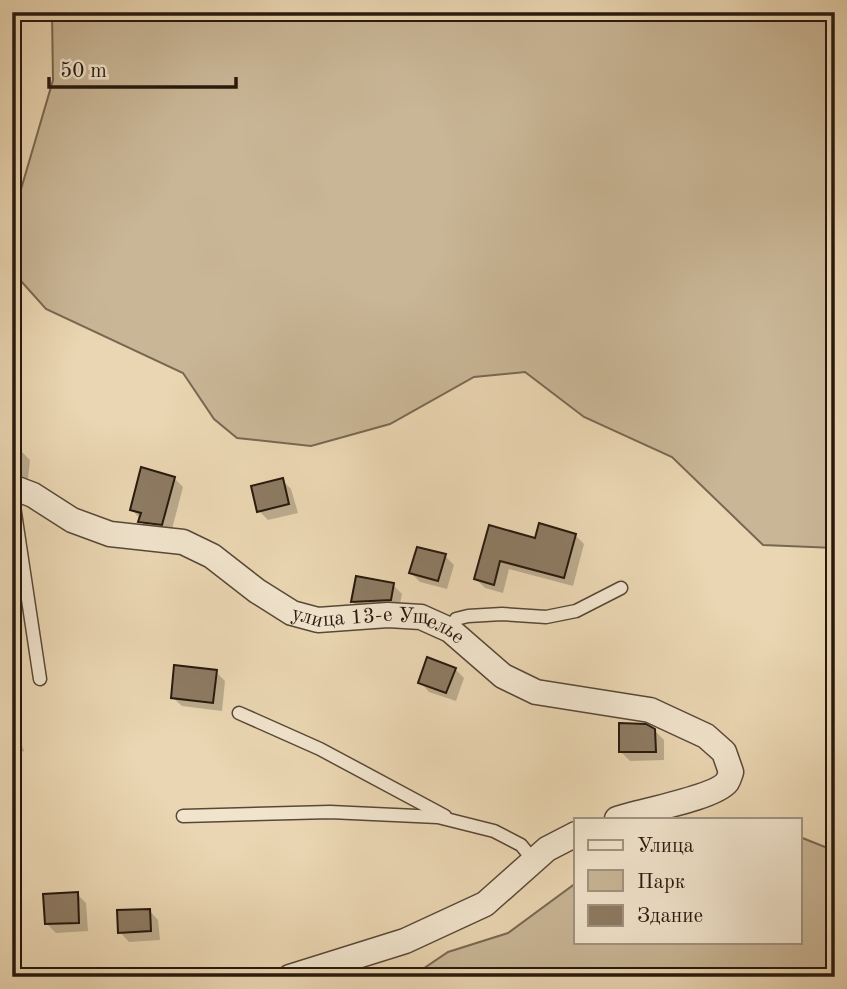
<svg xmlns="http://www.w3.org/2000/svg" width="847" height="989" viewBox="0 0 847 989" font-family="'Old Standard TT',serif">
<rect width="100%" height="100%" fill="#ead6b2"/>
<filter id="stains"><feTurbulence type="fractalNoise" baseFrequency=".00286" numOctaves="4"/><feColorMatrix values="0 0 0 0 .2 0 0 0 0 .09 0 0 0 0 .02 0 0 0 .5 -.17"/></filter>
<radialGradient id="worn" r=".72"><stop offset=".6" stop-color="#630" stop-opacity="0"/><stop offset="1" stop-color="#630" stop-opacity=".3"/></radialGradient>
<!-- green -->
<g fill="#c9b696" stroke="#786852" stroke-width="2">
<polygon points="52,12 835,12 835,548 763,545 672,457 584,417 525,372 474,377 390,424 311,446 237,438 214,419 183,373 46,309 12,271 12,220 53,80"/>
<polygon points="800,837 835,851 835,977 411,977 448,952 508,933 576,883 576,942 800,942"/>
</g>
<!-- shadow -->
<g fill="#0003">
<polygon points="12,449 21,451 30,460 28,479 12,477"/>
<polygon points="174,478 183,487 171,533 149,531 132,509"/>
<polygon points="282,480 291,489 298,513 268,520 259,511"/>
<polygon points="490,527 537,540 575,535 584,544 573,586 509,569 503,593 485,588 476,579"/>
<polygon points="445,556 454,565 447,589 420,582 411,573"/>
<polygon points="393,585 402,594 399,609 362,611 353,602"/>
<polygon points="455,669 464,678 456,701 429,692 420,682"/>
<polygon points="216,672 225,681 222,711 182,706 172,697"/>
<polygon points="12,724 15,727 24,751 12,755"/>
<polygon points="654,730 664,740 664,760 630,761 621,752"/>
<polygon points="77,894 86,903 88,931 56,933 47,924"/>
<polygon points="149,910 158,920 160,940 129,942 120,932"/>
</g>
<!-- building -->
<g fill="#8d7b63" stroke="#28190e" stroke-width="2">
<polygon points="141,467 175,477 162,525 138,522 141,513 130,510"/>
<polygon points="283,478 289,504 257,512 251,486"/>
<polygon points="539,523 576,534 564,578 500,561 494,585 474,579 489,525 535,538"/>
<polygon points="417,547 446,554 438,581 409,573"/>
<polygon points="356,576 394,583 391,600 351,602"/>
<polygon points="427,657 456,668 446,693 418,683"/>
<polygon points="174,665 217,670 213,703 171,698"/>
<polygon points="619,723 646,724 655,729 656,752 619,752"/>
<polygon points="78,892 79,923 45,924 43,894"/>
<polygon points="150,909 151,931 118,933 117,910"/>
</g>
<g fill="none" stroke-linecap="round" stroke-linejoin="round">
<defs>
<g id="lane">
<polyline points="12,493 40,679"/>
<polyline points="450,630 456,619 468,616 502,614 546,617 576,611 621,588"/>
<polyline points="239,713 320,749 445,816"/>
<polyline points="183,816 330,812 438,817 494,831 521,845 534,861"/>
</g>
<g id="street">
<path id="s1" d="M12 487 33 495 72 520 110 534 183 542 212 556 257 591 292 613 318 620 388 615 421 617 450 630 503 676 536 692 650 710 706 736 724 752 731 772C730 775 729 779 727 782 715 798 640 811 617 819"/>
<polyline points="290,977 405,941 485,904 547,849 576,834"/>
</g>
</defs>
<!-- lane casing -->
<use href="#lane" stroke="#584837" stroke-width="15"/>
<!-- street casing -->
<use href="#street" stroke="#584837" stroke-width="27"/>
<!-- lane -->
<use href="#lane" stroke="#f1e4cd" stroke-width="12"/>
<!-- street -->
<use href="#street" stroke="#f1e4cd" stroke-width="24"/>
</g>
<g text-anchor="middle" dominant-baseline="central" stroke-width="5" stroke-linejoin="round" paint-order="stroke">
<!-- street labels -->
<g font-size="21" fill="#28190e" stroke="#f1e4cd">
<text stroke="none"><textPath href="#s1" startOffset="402">улица 13-е Ущелье</textPath></text>
</g>
</g>
<!-- margin -->
<rect width="847" height="989" fill="none" stroke="#ead6b2" stroke-width="42"/>
<rect x="14" y="14" width="819" height="961" fill="none" stroke="#28190e" stroke-width="3.5"/>
<rect x="21" y="21" width="805" height="947" fill="none" stroke="#28190e" stroke-width="2"/>
<!-- legend -->
<rect x="574" y="818" width="228" height="126" fill="#f1e4cd" stroke="#a19381" stroke-width="2"/>
<rect x="588" y="840" width="35" height="10" fill="#f1e4cd" stroke="#a19381" stroke-width="2"/>
<text x="637" y="852" font-size="21" fill="#28190e">Улица</text>
<rect x="588" y="870" width="35" height="21" fill="#c9b696" stroke="#a19381" stroke-width="2"/>
<text x="637" y="888" font-size="21" fill="#28190e">Парк</text>
<rect x="588" y="905" width="35" height="21" fill="#8d7b63" stroke="#a19381" stroke-width="2"/>
<text x="637" y="922" font-size="21" fill="#28190e">Здание</text>
<!-- scale -->
<path d="M49 77v10h187v-10" fill="none" stroke="#28190e" stroke-width="3.5"/>
<text x="60" y="77" font-size="21" fill="#28190e" stroke="#f1e4cd" stroke-width="5" paint-order="stroke">50 m</text>
<rect width="100%" height="100%" filter="url(#stains)"/>
<rect width="100%" height="100%" fill="url(#worn)"/>
</svg>
